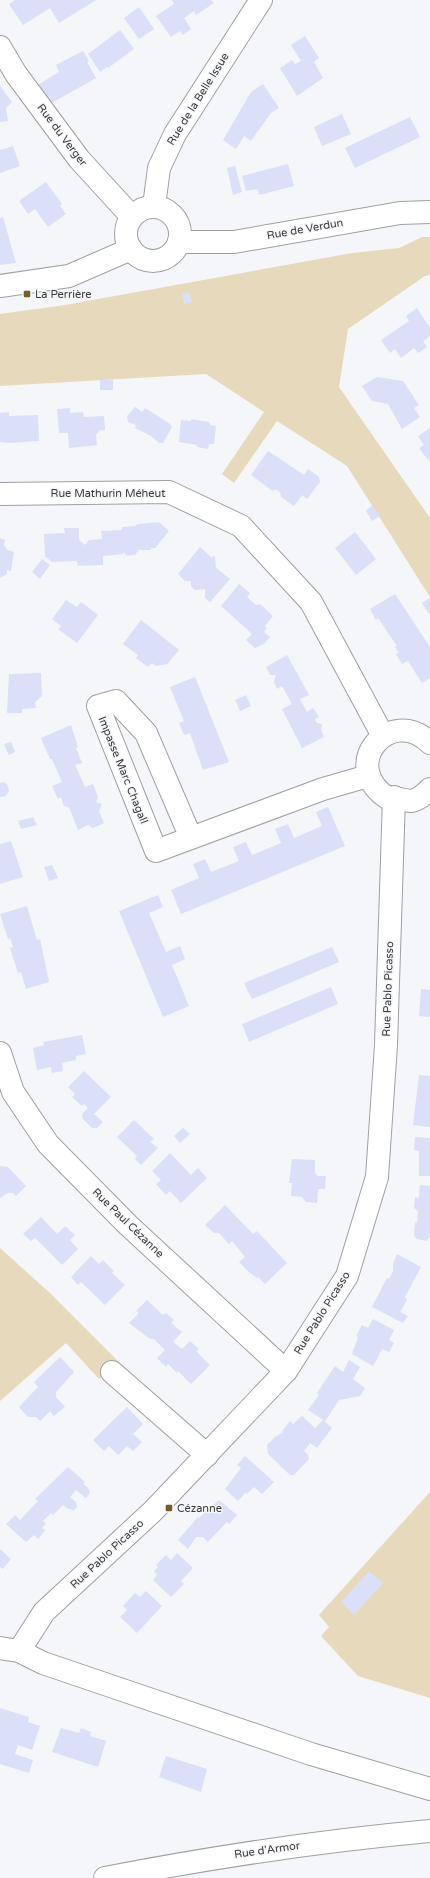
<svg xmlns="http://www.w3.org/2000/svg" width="430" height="1878" viewBox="0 0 430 1878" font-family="'Varela Round',sans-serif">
<rect width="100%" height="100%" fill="#f5f6f9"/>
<!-- green -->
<g fill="#e7dabc">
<polygon points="422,237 430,237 430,275 425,276 348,329 339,387 430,518 430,597 347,466 277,421 234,483 222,474 264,412 206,374 0,386 0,314 65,305 352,253 399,248"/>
<polygon points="0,1248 52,1295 119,1362 99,1379 66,1343 0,1401"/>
<polygon points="430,1492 430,1698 358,1676 321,1636 329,1627 319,1615"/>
</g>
<!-- building -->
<g fill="#dbdff8">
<polygon points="15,0 96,0 59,23 50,8 23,25 9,4"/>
<polygon points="172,0 211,0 214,3 196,15 194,11 184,18 191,29 183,35 180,31 171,37 156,16 174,4"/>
<polygon points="139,7 154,29 139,39 124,18"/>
<polygon points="120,30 134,49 108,68 107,67 100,72 88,54"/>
<polygon points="305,36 319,58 314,62 323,78 297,96 280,68 292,60 295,64 301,61 291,45"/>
<polygon points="83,51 89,61 87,62 96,78 48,105 36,86 59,72 56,65"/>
<polygon points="263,84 279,108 271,113 251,141 244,136 236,149 223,140 251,92"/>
<polygon points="0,86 12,102 6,108 8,121 0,122"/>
<polygon points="342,114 351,134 322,146 314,127"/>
<polygon points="410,117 420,137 355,168 345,148"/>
<polygon points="13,146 20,166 0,173 0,150"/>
<polygon points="288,164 294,186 259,195 258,189 246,191 242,176"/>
<polygon points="235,166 242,192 233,195 227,168"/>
<polygon points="46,182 62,204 60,206 66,214 48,227 35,209 28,214 19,201"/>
<polygon points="3,217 16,263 0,265 0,218"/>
<polygon points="189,292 192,302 184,304 182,294"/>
<polygon points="417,308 430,328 430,336 423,341 427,347 418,353 414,348 401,358 395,349 390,353 381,340 409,321 406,316"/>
<polygon points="377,377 403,381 419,405 414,408 420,417 402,429 388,404 372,401 362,386"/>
<rect x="100" y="380" width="13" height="10"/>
<polygon points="135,407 142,412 145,408 170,424 172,427 163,443 159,443 151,436 135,428 136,425 128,422 127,416"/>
<polygon points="70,408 70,413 83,412 84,417 104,416 105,430 100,430 96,435 97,445 69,448 68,433 59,433 57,409"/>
<polygon points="9,412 9,416 38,415 39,441 9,443 0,442 0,413"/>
<polygon points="191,419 209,422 210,425 216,426 214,444 209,444 208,449 197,447 197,445 179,442 181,420 191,421"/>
<polygon points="430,428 430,459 428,460 419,448 424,445 418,436"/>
<polygon points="268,451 304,475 308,469 319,477 320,482 307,499 302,495 294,506 281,497 280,492 275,489 273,491 251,475"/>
<polygon points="372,505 380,516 372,521 366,511"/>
<polygon points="159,522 169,531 155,548 151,548 151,550 139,550 135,555 127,556 123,552 123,554 103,556 103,565 78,566 77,561 52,562 45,556 44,534 65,533 64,528 79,528 79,540 85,545 89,540 102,539 101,531 122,530 122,527 135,526 138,524"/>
<polygon points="355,532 376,559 356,575 335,548"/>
<polygon points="0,538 5,540 4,545 7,550 14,552 11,571 7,570 7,574 0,578"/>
<polygon points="200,547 211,557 215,556 216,568 230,579 210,602 205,598 205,589 195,590 191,586 191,581 185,581 178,574"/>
<polygon points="42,559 50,565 40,579 32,572"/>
<polygon points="239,584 250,593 247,597 256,605 260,604 273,616 265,626 267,628 264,632 270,637 264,644 255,648 246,640 252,634 221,606"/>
<polygon points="395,594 430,647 430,678 422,683 408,661 402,664 396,654 399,653 395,647 397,646 378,618 376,620 370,609"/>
<polygon points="430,598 430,613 429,614 422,603"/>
<polygon points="66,600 77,607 81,602 98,615 77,643 58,629 61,626 52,619"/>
<polygon points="141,620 179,650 167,664 156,666 152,663 148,667 136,658 138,655 123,644"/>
<polygon points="287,655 309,695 300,699 307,712 313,708 319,717 315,719 317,723 322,724 321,730 324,737 302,748 282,709 292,704 282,686 277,689 274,682 276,675 270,675 266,667"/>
<polygon points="41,673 42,696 35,702 36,708 22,709 22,713 7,713 9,674"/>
<polygon points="195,677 229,762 203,770 190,733 184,735 179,723 184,721 170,687"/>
<polygon points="246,695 251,706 240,711 235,700"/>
<polygon points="71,725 78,747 76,748 82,763 75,765 85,787 93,784 98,797 96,802 102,804 99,811 104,823 93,828 88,825 78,830 69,807 64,806 61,797 58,799 52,786 62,782 52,759 50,759 41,738"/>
<polygon points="11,742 15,752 9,755 4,744"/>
<polygon points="3,782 7,784 9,791 6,796 0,797 0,783"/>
<polygon points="328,807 345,846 181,914 171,890 199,878 193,864 205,859 211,872 239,861 233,847 246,842 252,855 281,843 275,829 288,824 294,838 322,826 316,812"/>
<polygon points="33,817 37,825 21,829 18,821"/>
<polygon points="11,841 23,877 0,884 0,844"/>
<polygon points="52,865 58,878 49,881 44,867"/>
<polygon points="158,895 163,907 149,913 166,952 180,946 185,959 172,965 189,1006 163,1017 119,911"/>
<polygon points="27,906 37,940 40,939 49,982 26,989 21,972 18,973 10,948 13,947 10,938 8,939 0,914"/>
<polygon points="332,947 339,962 252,999 244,983"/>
<polygon points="331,987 338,1004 249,1042 242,1024"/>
<polygon points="421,989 430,990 430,1017 419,1016"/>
<polygon points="82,1035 86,1054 76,1056 76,1060 62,1063 63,1071 52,1073 51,1067 37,1070 33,1048 44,1045 43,1042"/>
<polygon points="84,1071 111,1097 94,1114 103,1122 97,1128 92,1128 83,1119 82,1114 88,1108 84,1104 82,1106 72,1097 75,1094 68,1087"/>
<polygon points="419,1075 430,1076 430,1127 413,1125"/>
<polygon points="134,1120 154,1139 150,1142 158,1148 141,1165 135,1159 137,1156 117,1137"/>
<polygon points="183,1128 190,1134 180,1143 174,1136"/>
<polygon points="415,1137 430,1138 430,1176 419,1176 419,1151 414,1150"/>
<polygon points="170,1153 191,1175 198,1168 207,1178 181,1203 170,1191 166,1195 156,1184 161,1180 152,1171"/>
<polygon points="292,1159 315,1160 315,1173 318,1176 326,1176 325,1189 318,1189 317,1203 306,1202 302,1197 291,1196 292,1183 289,1183"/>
<polygon points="0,1166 8,1167 26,1186 16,1196 13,1193 8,1193 0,1198"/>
<polygon points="420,1185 430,1186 430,1236 427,1241 417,1239 414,1236 415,1222 417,1223 418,1211 414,1208 415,1197 419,1198"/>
<polygon points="225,1205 253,1234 257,1231 287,1263 265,1284 258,1277 257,1278 249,1272 239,1262 245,1257 232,1241 229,1244 219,1233 214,1233 205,1225"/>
<polygon points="41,1217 57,1234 65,1226 75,1235 70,1240 78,1249 62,1265 35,1238 31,1241 23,1234"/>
<polygon points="397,1254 421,1267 405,1297 407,1300 400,1312 408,1316 403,1323 372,1307 387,1278 389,1279 393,1271 393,1264"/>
<polygon points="91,1256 99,1264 103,1260 114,1271 112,1273 125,1285 105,1305 81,1282 78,1285 71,1277"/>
<polygon points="147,1300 163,1315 166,1313 174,1320 171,1323 182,1332 173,1342 182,1349 190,1341 199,1349 196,1351 210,1365 191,1384 178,1371 177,1373 168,1364 166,1367 157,1358 165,1350 154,1339 150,1339 129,1323 139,1313 136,1311"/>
<polygon points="373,1319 394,1330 389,1340 394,1343 389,1352 382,1349 373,1366 352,1354 358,1337 356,1336 362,1325 368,1328"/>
<polygon points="60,1357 74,1372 56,1392 56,1397 65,1407 54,1416 50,1411 40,1421 36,1417 28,1417 19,1407 38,1387 34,1382"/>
<polygon points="349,1360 360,1367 353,1379 365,1388 360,1396 339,1400 325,1421 308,1410 319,1395 317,1393 335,1366 343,1372"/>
<polygon points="127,1407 143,1424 133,1434 142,1442 133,1451 127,1446 118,1455 109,1446 104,1451 93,1440"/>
<polygon points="302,1416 315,1428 323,1420 332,1428 317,1448 310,1443 304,1451 308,1455 309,1459 294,1475 290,1475 268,1454 267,1445 275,1437 283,1432 282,1431 290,1421 293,1424"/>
<polygon points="245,1456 274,1482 262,1494 254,1487 247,1494 246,1492 238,1501 225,1489 241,1468 237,1465"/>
<polygon points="68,1467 85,1482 83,1483 88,1488 90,1493 86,1498 76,1490 70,1497 76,1502 77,1507 74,1510 68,1509 63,1505 53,1515 51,1513 43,1521 46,1524 42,1528 45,1530 38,1539 34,1535 26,1542 6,1524 15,1515 20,1520 38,1501 35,1499"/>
<polygon points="219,1500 237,1515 229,1524 227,1522 208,1542 203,1537 196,1537 188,1549 178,1540 198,1517 199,1518"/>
<polygon points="0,1549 11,1559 3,1569 0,1567"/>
<polygon points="177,1553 193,1568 181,1581 184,1584 171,1597 153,1580 157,1575 154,1571 158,1567 156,1565 166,1555 171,1560"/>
<polygon points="369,1571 383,1583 354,1615 341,1602"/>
<polygon points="146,1591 162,1606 137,1633 120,1617 127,1610 123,1606 135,1593 140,1597"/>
<polygon points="0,1708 29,1717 28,1722 40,1726 32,1750 18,1745 15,1754 33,1760 29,1773 0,1764"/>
<polygon points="61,1728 79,1733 81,1728 91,1732 90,1736 106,1741 98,1767 52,1752"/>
<polygon points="166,1756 207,1769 201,1792 159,1777"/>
</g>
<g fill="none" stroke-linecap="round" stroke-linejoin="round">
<defs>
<g id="minor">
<polyline points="0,47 16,74 79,159 132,217"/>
<polyline points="154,206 159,168 175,134 261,0"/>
<circle cx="153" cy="234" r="27"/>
<polyline points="179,242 234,242 400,213 430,212"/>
<polyline points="0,286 69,276 131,249"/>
<polyline points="0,494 169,492 241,526 311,602 383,736"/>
<path d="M430 743C390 704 337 766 389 799 397 796 403 801 411 801 418 800 425 794 430 789"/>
<polyline points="191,838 146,733 116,701 98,706 156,851 323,789 368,776"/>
<polyline points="0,1053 13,1092 48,1144 128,1225 286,1371"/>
<polyline points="112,1372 207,1455"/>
<polyline points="0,1648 19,1651 43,1663 311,1754 430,1789"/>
<polyline points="19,1651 44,1612 153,1511 286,1371 347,1276 377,1177 386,1045 394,797"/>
</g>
<path id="major" d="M105 1878C213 1857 320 1841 430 1831"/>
</defs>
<!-- minor casing -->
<use href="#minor" stroke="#9fa0a3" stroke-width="24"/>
<!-- major casing -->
<use href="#major" stroke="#9fa0a3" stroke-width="24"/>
<!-- minor -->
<use href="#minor" stroke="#fff" stroke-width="22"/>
<!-- major -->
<use href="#major" stroke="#fff" stroke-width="22"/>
</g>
<!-- markers -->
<g fill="#725e2d" stroke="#f5f6f9" stroke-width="1.5">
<rect x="23" y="290" width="8" height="8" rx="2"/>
<rect x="165" y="1504" width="8" height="8" rx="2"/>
</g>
<g text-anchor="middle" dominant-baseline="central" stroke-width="3" stroke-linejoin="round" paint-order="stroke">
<!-- street labels -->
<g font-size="11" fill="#3a3b3c" stroke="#f5f6f9">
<text transform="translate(198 99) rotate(-58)">Rue de la Belle Issue</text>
<text transform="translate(62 135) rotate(53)">Rue du Verger</text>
<text transform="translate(305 229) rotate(-10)">Rue de Verdun</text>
<text x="108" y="493">Rue Mathurin Méheut</text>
<text transform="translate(123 770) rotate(68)">Impasse Marc Chagall</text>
<text transform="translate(388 989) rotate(-88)">Rue Pablo Picasso</text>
<text transform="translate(128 1223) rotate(44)">Rue Paul Cézanne</text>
<text transform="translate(322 1313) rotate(-58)">Rue Pablo Picasso</text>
<text transform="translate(107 1554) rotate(-43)">Rue Pablo Picasso</text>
<text transform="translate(267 1850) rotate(-8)">Rue d'Armor</text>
</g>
<!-- poi labels -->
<g font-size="11" fill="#3a3b3c" stroke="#f5f6f9" text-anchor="start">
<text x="35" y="294">La Perrière</text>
<text x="177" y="1508">Cézanne</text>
</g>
</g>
</svg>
